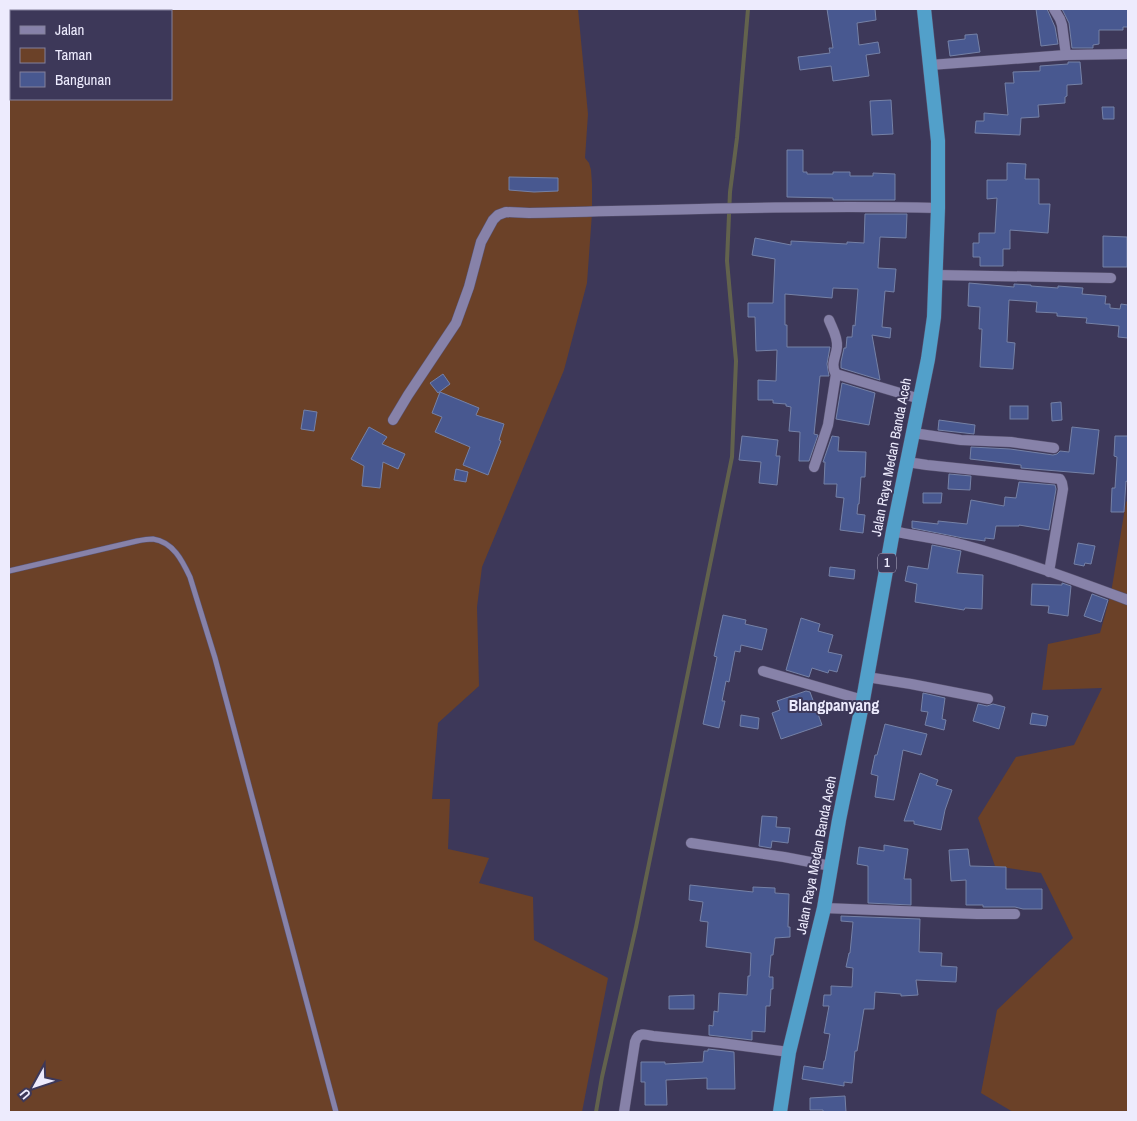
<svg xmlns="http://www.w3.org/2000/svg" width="1137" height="1121" viewBox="0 0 1137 1121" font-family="'Archivo Narrow',sans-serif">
<rect width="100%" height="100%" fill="#3d3859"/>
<!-- green -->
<g fill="#6b4128" fill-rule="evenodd">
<path d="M9 9H578L588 114 585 158 589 163 591 170 592 184V213L587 283 564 370 482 567 477 607 479 686 438 723 432 799H450L448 849 489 858 479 883 533 897 534 940 608 978 582 1112H9ZM11 11H171V99H11Z"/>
<polygon points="1128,500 1128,1112 1013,1112 981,1093 997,1010 1073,938 1041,873 995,866 978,818 1016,757 1074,745 1102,688 1042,690 1048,644 1100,633 1111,593 1126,502"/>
</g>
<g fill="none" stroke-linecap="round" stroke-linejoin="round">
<!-- stream -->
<polyline stroke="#62624d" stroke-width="4" points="596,1112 602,1077 636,927 732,457 736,361 727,261 730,192 737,138 748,9"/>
</g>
<!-- building -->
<g fill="#485890" stroke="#7581a6">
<polygon points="827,9 875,9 876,20 857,23 859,45 878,42 880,53 866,55 869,76 833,81 831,66 800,70 798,57 830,53 829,48 833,48"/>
<polygon points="1036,9 1047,9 1055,27 1058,44 1041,46"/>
<polygon points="1062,9 1128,9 1128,27 1123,27 1123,30 1099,30 1099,44 1093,45 1093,48 1072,48 1069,23"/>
<polygon points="977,34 980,52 950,56 948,41 965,39 965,35"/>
<polygon points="1068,62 1080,62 1082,84 1067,85 1067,96 1065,97 1065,103 1038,105 1039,117 1021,118 1020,135 975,133 976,121 984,121 984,113 1008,115 1005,83 1014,83 1013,72 1040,71 1040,66 1068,64"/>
<polygon points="891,100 893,134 872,135 870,101"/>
<polygon points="1102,107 1114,107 1114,119 1103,119"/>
<polygon points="787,150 803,150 803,172 807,172 807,174 833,174 833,172 850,172 850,176 873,176 873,173 895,174 895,200 833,200 833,198 787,197"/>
<polygon points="1007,163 1026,164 1025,179 1039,179 1039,204 1050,204 1048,233 1010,230 1010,249 1003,249 1003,266 980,266 980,257 973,257 973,243 979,243 979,233 995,233 997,198 987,199 987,180 1007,180"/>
<polygon points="509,177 558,178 558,191 534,192 509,190"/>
<polygon points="865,214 907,214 906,238 880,237 878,268 896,269 894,292 885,291 882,327 891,328 890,338 872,335 880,380 841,368 841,362 844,348 846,348 847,337 852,337 853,325 855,326 858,289 833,288 832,298 785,294 785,325 787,325 787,347 830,347 827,364 829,376 820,376 814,434 818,435 809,461 799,461 800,432 789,431 791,407 786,406 786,404 773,403 773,400 758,400 758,380 776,381 777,350 756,351 755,317 748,317 748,303 773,303 775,259 752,255 755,238 791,245 791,241 847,244 847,242 864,243"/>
<polygon points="1103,236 1127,237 1127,267 1103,267"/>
<polygon points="969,283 1014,287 1014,284 1031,285 1031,286 1058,288 1058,286 1083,288 1082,294 1106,296 1105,304 1110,304 1110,308 1120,309 1121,304 1128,305 1128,338 1118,337 1119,326 1086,323 1087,318 1057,316 1057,313 1036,312 1037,302 1009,300 1007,342 1015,343 1013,369 980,367 982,329 979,329 980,307 968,306"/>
<polygon points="443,374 450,384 438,393 430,383"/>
<polygon points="842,383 875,393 869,425 836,419"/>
<polygon points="440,392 479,408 476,415 504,424 499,440 501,441 488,475 463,465 470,447 435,432 442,417 432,413"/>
<polygon points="1061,402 1062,420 1052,421 1051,403"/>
<rect x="1010" y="406" width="18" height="13"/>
<polygon points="304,410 317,412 314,431 301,429"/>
<polygon points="939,420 975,425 974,434 938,430"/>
<polygon points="369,427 387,437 382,444 405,454 398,469 383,462 380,488 362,486 364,466 351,459"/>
<polygon points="1072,427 1099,430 1094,474 1021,468 1021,465 970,459 971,447 1010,449 1053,455 1057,454 1060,451 1069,452"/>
<polygon points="742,436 778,440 776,456 780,456 777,485 759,483 761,462 739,460"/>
<polygon points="832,436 839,437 838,451 866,452 865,477 861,477 859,504 858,504 857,514 865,515 863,533 840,530 844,498 836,497 837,484 824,484 825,462 823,462"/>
<polygon points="1115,436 1128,436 1128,482 1126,481 1124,512 1111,512 1112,488 1115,488 1117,457 1114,456"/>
<polygon points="456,469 468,472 466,482 454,480"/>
<polygon points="949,474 971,476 970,490 948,489"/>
<polygon points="1019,482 1055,485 1056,489 1049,530 1019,525 1019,526 996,526 994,539 985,538 985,541 963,538 912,528 912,521 938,524 938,521 967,524 971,500 1004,506 1005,497 1016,498"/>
<polygon points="923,493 942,493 941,503 923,503"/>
<polygon points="1078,543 1095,546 1091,564 1085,563 1084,566 1074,564"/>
<polygon points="932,545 961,551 957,573 983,575 982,609 965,608 964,610 915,602 917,584 905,581 908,566 928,569"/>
<polygon points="830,567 855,570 854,579 829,576"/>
<polygon points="1062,583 1071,586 1068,616 1048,613 1049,606 1031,605 1032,584 1062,585"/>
<polygon points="1092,594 1108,600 1101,622 1084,616"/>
<polygon points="723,615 746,620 745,624 767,629 762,650 741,645 740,652 735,651 729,682 726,681 722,701 725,701 719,728 703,724 717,657 714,656"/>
<polygon points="801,618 820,624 818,631 833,635 828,652 842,655 837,672 829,670 828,673 812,668 809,677 786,670"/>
<polygon points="806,691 810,692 822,725 781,739 772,713 780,710 777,701"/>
<polygon points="923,693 945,698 942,719 946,720 944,730 925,725 928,712 921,711"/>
<polygon points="978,704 987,706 993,704 1005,707 999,729 973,721"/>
<polygon points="1032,713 1048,716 1046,726 1030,724"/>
<polygon points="741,715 759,718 758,729 740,726"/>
<polygon points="885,724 927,734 921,755 903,750 894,800 875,797 878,776 871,774 875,755 877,755"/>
<polygon points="920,773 938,780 936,785 952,790 945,810 941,830 914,824 914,821 904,821"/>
<polygon points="762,816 777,817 776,827 790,828 788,843 772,841 771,848 759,846"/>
<polygon points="884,845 908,849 904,879 911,879 911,905 868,903 868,866 857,864 859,847 884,851"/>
<polygon points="968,849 970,866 1006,867 1006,889 1042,889 1042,909 1023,909 1015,907 983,907 983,905 966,905 966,880 951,881 949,850"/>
<polygon points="690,885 753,892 753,887 775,888 775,893 789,894 788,927 790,927 790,937 775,938 773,955 771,955 769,977 773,977 773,989 771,989 770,1006 766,1006 765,1032 752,1031 752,1040 709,1035 709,1025 713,1026 714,1011 718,1012 719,993 747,995 748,976 750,976 751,953 706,947 708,922 700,921 703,902 689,900"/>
<polygon points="841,916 920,919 919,952 942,953 941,966 957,967 956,982 916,980 918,995 901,996 901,994 875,992 874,1009 864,1009 857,1051 855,1051 852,1083 844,1082 844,1086 802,1079 804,1066 823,1069 824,1061 825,1061 830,1034 824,1033 829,1006 823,1006 824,995 831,995 831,986 852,987 853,968 846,967 849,953 850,953 853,922 841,921"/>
<polygon points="694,995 694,1009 669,1009 669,996"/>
<polygon points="708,1049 734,1052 735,1089 707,1089 707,1078 666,1080 667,1105 645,1105 645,1082 641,1082 641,1062 665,1062 665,1064 703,1062 704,1051 708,1051"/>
<polygon points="845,1096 846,1112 823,1112 823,1110 810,1110 810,1098"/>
</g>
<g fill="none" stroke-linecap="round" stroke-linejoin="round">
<defs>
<path id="service" d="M9 571 137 541C142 540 148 539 153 539 173 542 182 560 190 577L215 658 336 1112"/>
<g id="minor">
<polyline points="1054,9 1060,19 1062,25 1066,55"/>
<polyline points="930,65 1066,55 1128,54"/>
<polyline points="936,275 1111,278"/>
<path d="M829 320C832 328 838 337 837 347 836 357 830 365 836 374L920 399"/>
<path d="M393 420 408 395 456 323 469 287 481 242 493 220 498 215 506 212 529 213C666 210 802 205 938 208"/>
<polyline points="913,433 961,440 1011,442 1054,448"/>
<polyline points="907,462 927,465 1060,479 1062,483 1063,489 1049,572"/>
<polyline points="814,467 828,425 836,374"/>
<path d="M893 531C916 536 941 539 964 545 1020 560 1074 580 1128 600"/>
<polyline points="763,671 863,700"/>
<polyline points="867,677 911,684 988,699"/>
<polyline points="691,843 784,857 831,866"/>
<polyline points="824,908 977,914 1015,914"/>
<path d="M624 1112 635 1042C638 1032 645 1034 653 1036L721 1043 789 1052"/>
</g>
<polyline id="trunk" points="780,1112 789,1052 824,908 839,820 863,700 893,531 928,359 934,317 938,208 938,141 924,9"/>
</defs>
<!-- service casing -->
<use href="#service" stroke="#595370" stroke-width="6"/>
<!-- minor casing -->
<use href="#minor" stroke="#595370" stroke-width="11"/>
<!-- trunk casing -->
<use href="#trunk" stroke="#595370" stroke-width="15"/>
<!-- service -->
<use href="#service" stroke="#8782a9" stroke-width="5"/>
<!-- minor -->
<use href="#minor" stroke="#8782a9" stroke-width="10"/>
<!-- trunk -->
<use href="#trunk" stroke="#52a0ca" stroke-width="14"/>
</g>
<g text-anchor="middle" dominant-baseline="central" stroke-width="4" stroke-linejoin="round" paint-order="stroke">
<!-- shield labels -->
<rect fill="#3d3859" stroke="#b8b5cc" stroke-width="1" x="878" y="553.5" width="18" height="19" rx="4"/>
<g font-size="12" font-weight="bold" fill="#edebfd">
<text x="887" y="563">1</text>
</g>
<!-- street labels -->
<g font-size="14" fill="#edebfd" stroke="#3d3859">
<text transform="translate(891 457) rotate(-79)">Jalan Raya Medan Banda Aceh</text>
<text transform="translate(816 855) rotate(-79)">Jalan Raya Medan Banda Aceh</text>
</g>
<!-- quarter labels -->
<g font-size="16" font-weight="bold" fill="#edebfd" stroke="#3d3859">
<text x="834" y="705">Blangpanyang</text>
</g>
</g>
<!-- border -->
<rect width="1137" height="1121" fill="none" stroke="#edebfd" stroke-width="20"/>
<!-- legend -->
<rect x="10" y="10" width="162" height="90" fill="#3d3859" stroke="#83809b"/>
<rect x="20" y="26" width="25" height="8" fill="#8782a9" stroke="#83809b"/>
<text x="55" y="35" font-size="15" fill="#edebfd">Jalan</text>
<rect x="20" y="48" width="25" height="15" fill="#6b4128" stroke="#83809b"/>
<text x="55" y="60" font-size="15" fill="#edebfd">Taman</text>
<rect x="20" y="72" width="25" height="15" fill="#485890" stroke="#83809b"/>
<text x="55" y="85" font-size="15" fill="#edebfd">Bangunan</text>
<!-- north arrow -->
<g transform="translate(35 1086) rotate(230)" stroke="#3d3859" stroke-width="4" paint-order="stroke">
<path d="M0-4L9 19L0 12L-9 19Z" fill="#edebfd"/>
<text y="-8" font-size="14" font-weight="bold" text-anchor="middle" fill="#edebfd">U</text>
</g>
</svg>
